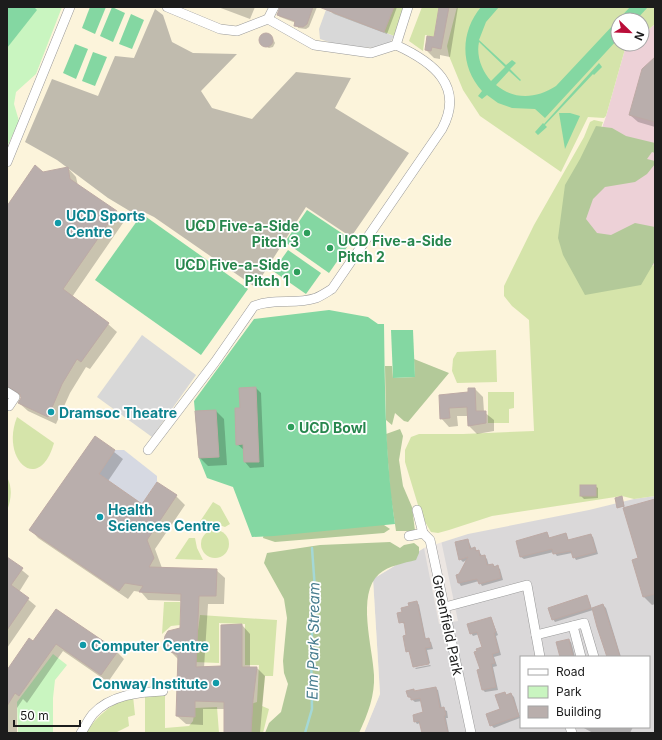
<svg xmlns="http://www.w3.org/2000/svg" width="662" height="740" viewBox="0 0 662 740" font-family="Inter,sans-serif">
<rect width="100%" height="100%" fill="#ece6e2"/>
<!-- residential -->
<path fill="#dad8d9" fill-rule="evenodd" d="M655 495V733H364L380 694 373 579 424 548 439 624 458 621 441 540 490 519ZM521 657H649V727H521Z"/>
<!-- commercial -->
<polygon fill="#edd1d7" points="655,24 655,265 585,282 574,210 606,116 625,49 631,44 642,44 642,35"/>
<!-- education -->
<polygon fill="#fcf4db" points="7,7 655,7 655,24 642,35 642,20 618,20 618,44 631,44 625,49 606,116 574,210 585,282 655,265 655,496 634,499 589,510 468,534 424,548 373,579 380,694 364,733 7,733"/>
<!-- construction -->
<polygon fill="#c0bbae" points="155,9 163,15 172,42 193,53 237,54 201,91 212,108 252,119 296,72 351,78 335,108 409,153 351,237 306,207 255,287 154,217 142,211 133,213 108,198 57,160 25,142 52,79 98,96 115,56 134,58"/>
<!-- grass -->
<g fill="#d5e4aa">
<polygon points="394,7 405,7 394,36 384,32"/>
<polygon points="422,7 439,7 434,37 425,35 423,51 409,41"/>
<polygon points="457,7 655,7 655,24 642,35 642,20 618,20 618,44 631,44 625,49 606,116 604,118 588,117 561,172 480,116 463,90 449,56 447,46"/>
<polygon points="594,120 603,122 574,210 585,282 655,265 655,496 634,499 622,496 492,516 449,530 438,533 431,532 421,515 405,462 405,450 411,437 419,434 463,434 534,431 529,320 512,306 504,296 504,286 534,225 584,137 590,122"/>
<polygon points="496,350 497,382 457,383 452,371 453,359 457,352"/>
<polygon points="488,392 514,392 514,408 509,409 509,423 488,423"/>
<path d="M17 417 54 443C39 495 0 460 17 417Z"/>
<path d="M7 477C13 489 11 499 7 511Z"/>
<path d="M213 502 220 506 230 524 225 527C208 521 208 531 195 529Z"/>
<circle cx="215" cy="544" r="14"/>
<polygon points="189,538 195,538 197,548 203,560 175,559"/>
<polygon points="164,602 180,602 180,625 171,626 162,634"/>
<polygon points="200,615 277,620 273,676 265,676 262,706 269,709 263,733 249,733 251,704 257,702 259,665 245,665 245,624 219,623 219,663 194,662"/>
<polygon points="145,690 165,691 165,728 189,726 193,721 195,708 217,707 219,733 145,733"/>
<path d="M133 696 135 715 128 717 129 726 115 733H85C100 714 110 704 133 696Z"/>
</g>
<!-- forest -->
<g fill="#b3c999">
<polygon points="596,126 612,128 626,136 655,143 655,153 652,152 647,159 655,161 655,164 647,174 635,182 605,187 593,199 586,219 597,233 611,235 635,223 655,227 655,261 641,285 585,295 563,255 558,238 565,185 580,159"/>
<polygon points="414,359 449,373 408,422 404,421 395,413 392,425 386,420 385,366 392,366 393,378 415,377"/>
<polygon points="400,429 403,436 399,460 403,486 412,507 415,531 396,531 390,491 386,434"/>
<polygon points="378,521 390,529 384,533 275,542 263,538 264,533"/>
<path d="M390 542 400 548 404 545 414 543 419 547V553L416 560C404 563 388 566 379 574 356 594 373 648 374 675 375 695 368 714 359 733H265L269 723 281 712 288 684 284 673 283 661 287 618 284 599 264 563 267 553 320 545Z"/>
</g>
<!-- park -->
<g fill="#c9f5c0">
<polygon points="7,7 62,7 36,74 16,92 14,104 19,121 7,147"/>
<polygon points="53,654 67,665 55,680 53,698 53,733 18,733 17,702"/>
</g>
<!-- pitch -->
<g fill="#84d7a2" fill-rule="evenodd">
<polygon points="7,7 34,7 37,10 7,48"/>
<polygon points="90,7 106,7 95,34 82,28"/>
<polygon points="112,7 125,13 113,42 100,36"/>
<path d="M481 7H499L486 22 479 40 506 65 512 60 516 63 510 69 521 80 520 81 509 71 496 85C514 100 536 99 556 86L630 7H648L636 20H618V39L545 118 535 109 512 108 498 103 487 95 482 99 478 96 482 91C460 67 460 32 481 7ZM479 42 505 67 491 81C482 71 476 56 479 42Z"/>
<polygon points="131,14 144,20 132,49 119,44"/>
<polygon points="75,44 88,49 76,79 63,73"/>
<polygon points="93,52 107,57 95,86 82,81"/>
<polygon points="599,63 602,67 594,75 593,74 545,125 547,127 538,135 535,132 543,123 544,124"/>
<polygon points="559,113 570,113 580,116 565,149"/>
<polygon points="307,210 352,240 329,273 285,242"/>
<polygon points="142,214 248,289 201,355 95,280"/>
<polygon points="288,250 321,273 306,294 273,271"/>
<path d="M329 310 368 317 378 324H384C385 391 385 458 395 524L274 536 252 537 233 487 207 478 199 458 194 401 254 319Z"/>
<polygon points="391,330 413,330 415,377 393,378"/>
</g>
<!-- parking -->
<g fill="#d8d8d8">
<polygon points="327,7 332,7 330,12 394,36 390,43 376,48 341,46 320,39 319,29"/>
<polygon points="142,335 196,375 152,437 97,397"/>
</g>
<!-- plaza -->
<polygon fill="#d6d9e2" points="115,450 124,450 157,476 157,482 142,504 99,474"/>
<!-- shadow -->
<g fill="#0003">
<polygon points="218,7 255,7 250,19"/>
<polygon points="281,7 317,7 309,27 306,29 298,28 296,23 280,17 278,15"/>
<polygon points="333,7 397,7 387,34 334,14 331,12"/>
<polygon points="440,7 458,7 450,57 440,55 440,59 434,58 426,50 435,38"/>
<polygon points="267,34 273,39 275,43 273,47 269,48 261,44 260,39 263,35"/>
<polygon points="655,59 655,127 638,122 630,115"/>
<polygon points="68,168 76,177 78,186 116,212 125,220 72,297 108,324 117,332 90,369 86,367 70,393 56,424 28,411 19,403 22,396 20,395 13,395 7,408 7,208 42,173"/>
<polygon points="256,388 261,393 264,467 250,468 245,462 244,450 237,444 241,409"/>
<polygon points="475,389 483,397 484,412 494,420 494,431 477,434 469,426 468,416 457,416 458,426 449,427 441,418 440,396 469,393"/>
<polygon points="216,411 224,419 227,465 208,466 200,458 196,412"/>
<polygon points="95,437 123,459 108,481 143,505 157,483 176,496 185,505 155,549 162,568 216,570 225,578 224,604 208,604 204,668 222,666 242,625 250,634 250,668 257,668 265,676 260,733 225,733 225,709 203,709 203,725 186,724 177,716 179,660 165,646 166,636 181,629 181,601 148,600 141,592 134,591 128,599 38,538 30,529"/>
<polygon points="595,486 598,488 598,498 584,499 581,496"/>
<polygon points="622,497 625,509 655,500 655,604 652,605 644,597 639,559 624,507 618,507"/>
<polygon points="547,533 550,539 566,534 569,541 590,535 593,537 598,554 576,560 572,553 557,556 554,552 524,559 521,557 517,542"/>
<polygon points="468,540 472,549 475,549 481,554 482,557 484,556 487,559 489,566 493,565 500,569 503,580 482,586 479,581 461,586 459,583 457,576 459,575 467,560 463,562 460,559"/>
<polygon points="7,558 29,576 19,592 36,606 7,648"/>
<polygon points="587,596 592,609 603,605 606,608 621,657 608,657 593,610 555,622 553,619"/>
<polygon points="417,602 419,605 426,640 431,642 433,649 427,650 430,663 414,667 411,653 407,651 407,636 405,624 400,622 403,613"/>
<polygon points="57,610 117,652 124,659 108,682 63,651 27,703 23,699 17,708 17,733 7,733 7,672 34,642"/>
<polygon points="491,618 498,635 496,636 501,655 494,657 497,666 493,667 498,690 485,692 483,690 481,670 483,648 479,634 473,636 471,633"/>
<polygon points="568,640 571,642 575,657 561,657"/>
<polygon points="430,665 431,666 416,669 415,668"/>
<polygon points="435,688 438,690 442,709 447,711 448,718 446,718 449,733 423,733 420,723 417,724 415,721 424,713 422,701 415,702 409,697 414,690 415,692"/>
<polygon points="504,693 507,696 511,694 514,697 520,718 494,728 491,725 501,710"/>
<polygon points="582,727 633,727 630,733 593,733"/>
</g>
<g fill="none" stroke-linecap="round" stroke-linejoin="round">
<!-- stream -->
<polyline stroke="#a4d8d6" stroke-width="2.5" points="305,733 312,709 311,648 315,590 312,548"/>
</g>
<!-- building -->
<g fill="#b9aeac" stroke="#bdaaa5">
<polygon points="280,7 313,7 307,24 303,27 294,26 295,21 277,15"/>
<polygon points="319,7 394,7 384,32"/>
<polygon points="439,7 449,7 441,49 432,47 431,51 425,50 427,36 434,37"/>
<circle cx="266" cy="40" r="7"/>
<polygon points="655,57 655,122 629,115 642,69"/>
<polygon points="35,165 43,172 68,167 70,179 117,211 63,289 109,323 81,362 77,359 62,384 48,417 18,403 21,398 20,394 7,386 7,206"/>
<polygon points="256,387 259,462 244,462 243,444 236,445 235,408 240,408 239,388"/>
<polygon points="468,388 475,388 476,411 486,411 486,423 468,426 467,407 449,408 450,418 440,419 439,395 468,392"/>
<polygon points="216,410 219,457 199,458 195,411"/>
<polygon points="95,436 115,450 99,474 142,504 157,482 177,495 147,540 154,558 149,567 217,569 216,596 199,596 196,667 221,666 221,625 242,624 242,667 257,667 253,700 251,733 224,733 224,702 195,701 195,717 176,716 178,655 167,650 164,642 165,636 168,631 180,628 181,594 139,592 143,586 125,583 119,591 29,530"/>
<rect x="580" y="485" width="16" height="11"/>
<polygon points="622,496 624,506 617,508 615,498"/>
<polygon points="655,499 655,594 643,597 632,560 638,558 623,508"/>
<polygon points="547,532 549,538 566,533 568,540 591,534 596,552 573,558 571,551 553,554 552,549 520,557 516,541"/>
<polygon points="468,539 470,549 475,547 476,551 479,550 480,556 485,555 487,565 493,564 494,567 498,565 501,578 479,584 477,579 458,583 456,575 459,574 468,557 459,560 455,542"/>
<polygon points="7,557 23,568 11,585 29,598 7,630"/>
<polygon points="587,595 591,608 552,620 548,608"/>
<polygon points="417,601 425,639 429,638 431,647 425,648 429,664 413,667 409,651 406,652 403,636 406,635 404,622 399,623 397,613 402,612 401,608 409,606 408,603"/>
<polygon points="603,604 614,637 620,657 607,657 597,627 592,608"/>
<polygon points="56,609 118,651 101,675 56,644 19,696 15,693 7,706 7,670 29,638 33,641"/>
<polygon points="491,617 496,632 494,633 499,652 492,654 495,663 491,664 496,687 482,690 477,670 480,669 474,652 477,651 476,649 482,647 477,632 470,634 467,624"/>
<polygon points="569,639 573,657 560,657 556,642"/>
<polygon points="436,687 440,708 444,707 446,715 444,716 448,733 422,733 419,721 414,722 413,715 423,712 420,698 411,700 411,697 408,697 406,691 414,689 414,691"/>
<polygon points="505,692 506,695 511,693 519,716 490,726 486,714 500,709 495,695"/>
</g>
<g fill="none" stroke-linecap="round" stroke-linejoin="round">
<defs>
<g id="minor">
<polyline points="268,19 274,7"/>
<polyline points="396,45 408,7"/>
<polyline points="7,162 70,7"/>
<polyline points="7,392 15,397 9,406"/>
<path d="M148 450 215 362 254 306C274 298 296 305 316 298 321 296 327 292 332 289L442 129C465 86 433 62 396 45L371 53 314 45 268 19 237 31 220 29 167 7"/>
<polyline points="417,510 423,533"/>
<polyline points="409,536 423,533 430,540 471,733"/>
<polyline points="445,607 527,585 540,657"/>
<polyline points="573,626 581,657"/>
<polyline points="536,635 584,623 594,657"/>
<polyline points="570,727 572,733"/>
<path d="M81 733C85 727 88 720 93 714 110 695 139 692 163 691"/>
</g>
</defs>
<!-- minor casing -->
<use href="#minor" stroke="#999" stroke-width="10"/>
<!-- minor -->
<use href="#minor" stroke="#fff" stroke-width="9"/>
</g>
<!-- markers -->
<g fill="#0f9aa8" stroke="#fff" stroke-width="1.5">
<circle cx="58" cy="223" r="4"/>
<circle cx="51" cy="412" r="4"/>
<circle cx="100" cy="517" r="4"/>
<circle cx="83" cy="645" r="4"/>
<circle cx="216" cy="683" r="4"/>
</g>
<g fill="#2e9e5b" stroke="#fff" stroke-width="1.5">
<circle cx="307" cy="233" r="4"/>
<circle cx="330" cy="248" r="4"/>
<circle cx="297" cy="272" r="4"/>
<circle cx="291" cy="427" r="4"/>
</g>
<g text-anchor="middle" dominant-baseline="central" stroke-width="3.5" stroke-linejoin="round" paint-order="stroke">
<!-- culture labels -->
<g font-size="14" font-weight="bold" fill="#0d838f" stroke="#fff" text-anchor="start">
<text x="66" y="215">UCD Sports<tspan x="66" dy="16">Centre</tspan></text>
<text x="59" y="412">Dramsoc Theatre</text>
<text x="108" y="509">Health<tspan x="108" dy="16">Sciences Centre</tspan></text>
<text x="91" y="645">Computer Centre</text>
<text x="208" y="683" text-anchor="end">Conway Institute</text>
</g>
<!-- leisure labels -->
<g font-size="14" font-weight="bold" fill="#27864d" stroke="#fff" text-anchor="end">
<text x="299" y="225">UCD Five-a-Side<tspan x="299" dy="16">Pitch 3</tspan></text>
<text x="338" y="240" text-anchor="start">UCD Five-a-Side<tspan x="338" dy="16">Pitch 2</tspan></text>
<text x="289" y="264">UCD Five-a-Side<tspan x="289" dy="16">Pitch 1</tspan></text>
<text x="299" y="427" text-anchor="start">UCD Bowl</text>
</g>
<!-- street labels -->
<g font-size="14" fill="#1c1c1c" stroke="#fff">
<text transform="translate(448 625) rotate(78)">Greenfield Park</text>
</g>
<!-- water labels -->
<g font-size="15" font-style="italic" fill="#467c8e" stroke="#fff">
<text transform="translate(313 641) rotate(-89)">Elm Park Stream</text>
</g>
</g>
<!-- border -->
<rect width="662" height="740" fill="none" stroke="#1c1c1c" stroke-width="16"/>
<!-- legend -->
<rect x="520" y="656" width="130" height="72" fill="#ffffff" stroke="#a4a4a4"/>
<rect x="528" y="669" width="20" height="6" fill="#ffffff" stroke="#a4a4a4"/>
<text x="556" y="676" font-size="12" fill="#1c1c1c">Road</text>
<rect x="528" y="686" width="20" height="12" fill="#c9f5c0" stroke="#a4a4a4"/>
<text x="556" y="696" font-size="12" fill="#1c1c1c">Park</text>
<rect x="528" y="706" width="20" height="12" fill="#b9aeac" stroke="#a4a4a4"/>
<text x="556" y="716" font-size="12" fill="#1c1c1c">Building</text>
<!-- north arrow -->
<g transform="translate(630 32) rotate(113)"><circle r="19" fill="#ffffff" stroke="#a4a4a4"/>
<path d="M0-3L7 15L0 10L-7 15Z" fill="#ba0d39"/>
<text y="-6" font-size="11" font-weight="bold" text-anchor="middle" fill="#1c1c1c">N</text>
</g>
<!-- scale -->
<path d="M14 720v6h66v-6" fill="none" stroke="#1c1c1c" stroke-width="2"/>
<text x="20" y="720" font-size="12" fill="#1c1c1c" stroke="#ffffff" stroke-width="3" paint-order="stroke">50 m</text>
</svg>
